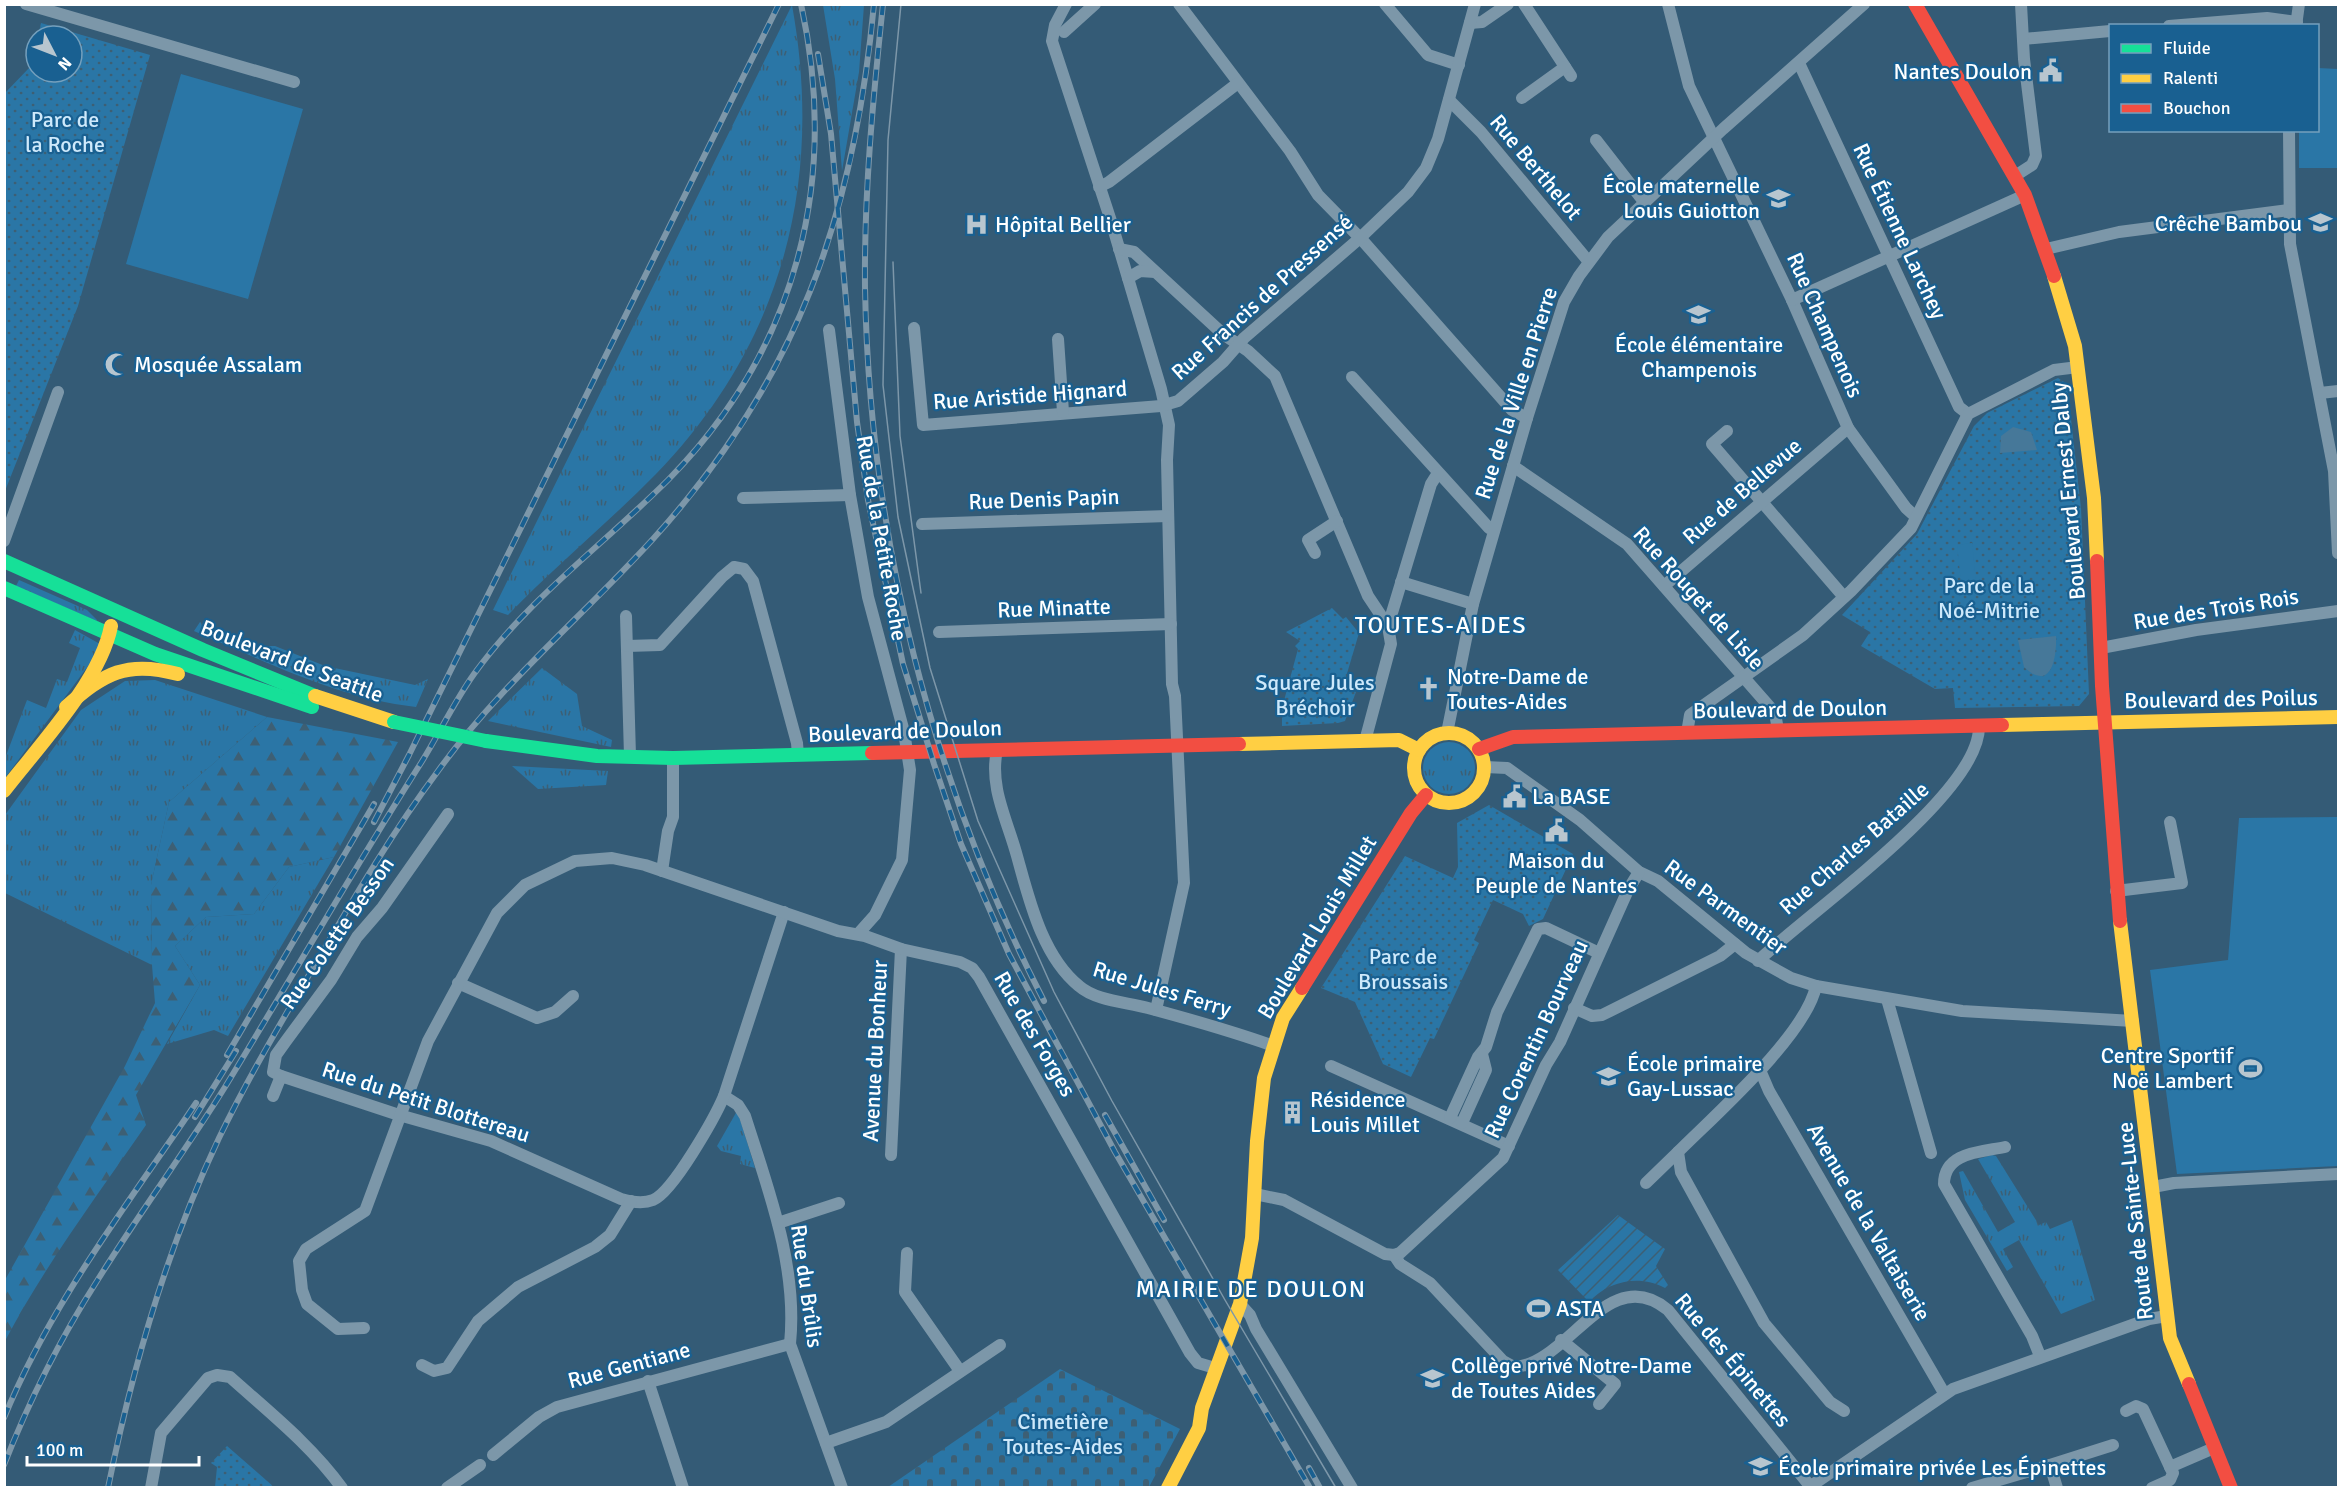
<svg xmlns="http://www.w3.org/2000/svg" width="2343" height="1492" viewBox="0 0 2343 1492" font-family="Signika,sans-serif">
<defs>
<pattern id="grass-tufts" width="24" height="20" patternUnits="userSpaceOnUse" patternTransform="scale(1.5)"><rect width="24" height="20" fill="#2a76a6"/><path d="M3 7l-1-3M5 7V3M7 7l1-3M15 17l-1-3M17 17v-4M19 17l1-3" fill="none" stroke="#3d5f74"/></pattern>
<pattern id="forest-firs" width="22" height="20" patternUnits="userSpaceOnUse" patternTransform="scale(1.5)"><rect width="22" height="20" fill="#2a76a6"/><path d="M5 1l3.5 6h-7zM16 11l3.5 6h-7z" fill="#3d5f74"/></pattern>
<pattern id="cemetery-stones" width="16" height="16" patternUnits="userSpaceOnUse" patternTransform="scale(1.5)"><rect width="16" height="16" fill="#2a76a6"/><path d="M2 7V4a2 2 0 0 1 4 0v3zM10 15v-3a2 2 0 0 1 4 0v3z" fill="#3d5f74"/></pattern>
<pattern id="park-dots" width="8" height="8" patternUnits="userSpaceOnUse" patternTransform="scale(1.5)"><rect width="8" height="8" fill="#2a76a6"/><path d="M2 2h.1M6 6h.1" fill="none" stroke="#3d5f74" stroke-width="1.8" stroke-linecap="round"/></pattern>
<pattern id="garden-furrows" width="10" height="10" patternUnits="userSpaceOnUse" patternTransform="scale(1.5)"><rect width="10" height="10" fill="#2a76a6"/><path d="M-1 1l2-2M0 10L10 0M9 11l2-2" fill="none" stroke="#3d5f74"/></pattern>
</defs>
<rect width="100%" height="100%" fill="#345b76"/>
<!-- grass -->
<g fill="url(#grass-tufts)">
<path d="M792 5C824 181 783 343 656 474 608 523 555 566 508 615L493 610Z"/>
<polygon points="823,5 864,5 859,72 842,171 835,79"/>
<polygon points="19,580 87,610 99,622 16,586"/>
<path d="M200 622 250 646H275L325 666 415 685 428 679 416 707C338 698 266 662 194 631Z"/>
<polygon points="75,630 100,644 91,662 5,778 4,761 27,700 46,708 57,679 67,682 80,648 69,643"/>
<polygon points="542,668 577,694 582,726 612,740 611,747 488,721"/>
<polygon points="155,680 267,717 169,802 151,885 152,965 5,893 5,815 81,710 125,681"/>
<circle cx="1449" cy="768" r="26"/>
<polygon points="512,766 608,771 606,785 538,789"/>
<polygon points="334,857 228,1036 214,1030 167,1044 200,985 175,946 206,917 254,914 289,867"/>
<polygon points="737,1111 739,1116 755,1168 740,1164 741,1156 721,1151 717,1146"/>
<polygon points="1992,1155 1996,1156 2039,1225 2046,1222 2050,1229 2072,1220 2095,1300 2061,1314 2019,1240 2003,1249 2013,1267 2007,1271 1965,1200 1959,1172 1963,1171 1998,1232 2015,1222 1978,1159"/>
</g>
<!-- forest -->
<path fill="url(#forest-firs)" d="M267 717 398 742 334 857 289 867 254 914 206 917 175 946 200 985 136 1095 146 1125C97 1196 45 1265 5 1341V1280L125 1066 155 1003 152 965 151 885 169 802Z"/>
<!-- cemetery -->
<polygon fill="url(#cemetery-stones)" points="1060,1369 1180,1429 1149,1487 888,1487"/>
<!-- park -->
<g fill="url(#park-dots)">
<polygon points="41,23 150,55 78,306 5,491 5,93 30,67 36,43 36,72 72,72 72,36 38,36"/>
<polygon points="2058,378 2067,384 2081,508 2089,694 2079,706 1955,708 1953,688 1935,689 1861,646 1870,632 1842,615 1917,534 1974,426 1987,413"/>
<polygon points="1332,608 1343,619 1346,617 1359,633 1343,687 1356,692 1345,721 1338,723 1282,726 1282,708 1298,649 1295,646 1300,641 1286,632"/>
<polygon points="1489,805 1573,854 1543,919 1529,926 1523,914 1493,900 1474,940 1479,943 1434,1039 1430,1038 1411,1077 1383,1064 1355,1002 1321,988 1405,856 1453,878 1458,867 1457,823"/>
<polygon points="227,1446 274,1487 215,1487 217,1467 211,1463"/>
</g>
<!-- garden -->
<path fill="url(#garden-furrows)" d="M1618 1215 1665 1249 1656 1266 1668 1285 1665 1288C1639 1274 1608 1281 1589 1302L1558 1270Z"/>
<!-- pitch -->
<g fill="#2a76a6">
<polygon points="2318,68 2338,69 2338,168 2299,168 2299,131 2318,130"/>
<polygon points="181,74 303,109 248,299 126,264"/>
<polygon points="1972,543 1976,580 1961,582 1957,545"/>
<polygon points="2338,817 2338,1166 2177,1174 2150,970 2228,960 2239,818"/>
</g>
<!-- water -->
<g fill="#467899">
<polygon points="2013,427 2031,432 2037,450 2000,453 2001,436"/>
<path d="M2056 636C2057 657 2051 693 2024 667L2018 640Z"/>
</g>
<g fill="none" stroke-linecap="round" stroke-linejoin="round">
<!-- street -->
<g stroke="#7c97a9" stroke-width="12">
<polyline points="26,4 294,82"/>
<polyline points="1066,4 1055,25 1052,41 1111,221 1161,389 1169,425 1167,460 1172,684 1175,696 1184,883 1156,1010"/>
<polyline points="1179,4 1290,151 1318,195 1363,241 1512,410 1527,418"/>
<polyline points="1385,4 1428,55 1459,65"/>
<polyline points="1524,4 1571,76"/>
<polyline points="1668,4 1689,86 1792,300 1848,428 1906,508 1916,517"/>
<polyline points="1470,23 1482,22 1508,4"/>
<polyline points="2169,26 2267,18 2297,22"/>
<polyline points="2296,26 2299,4"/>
<polyline points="1064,32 1095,4"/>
<polyline points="2023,39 2110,31"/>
<polyline points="1799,63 1959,407 1968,414"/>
<polyline points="1522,98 1565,67"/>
<polyline points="1449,100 1481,132 1589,262"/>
<polyline points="2289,130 2290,244 2334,471 2338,553"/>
<polyline points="1596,140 1645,203"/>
<polyline points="2015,176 2032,165 2036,156 2024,59 2021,4"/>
<polyline points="1099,187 1109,182 1238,83"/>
<polyline points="1119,249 1134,252 1223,334 1248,351 1275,376 1368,596 1388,626 1391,644 1365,741"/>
<polyline points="2046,249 2119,232 2289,210"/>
<polyline points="1128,278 1140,271 1155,272"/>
<polyline points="1792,300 2025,195"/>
<polyline points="914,328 923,425 1161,406 1178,401 1223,362 1244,338 1360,238 1408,192 1426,168 1438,139 1475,4"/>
<polyline points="829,330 850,495 868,597 904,732 910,770 902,860 875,915 858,934"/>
<polyline points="1058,339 1063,412"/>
<polyline points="1352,377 1489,528"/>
<polyline points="2320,393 2338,391"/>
<polyline points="1727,431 1712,444 1844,597"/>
<polyline points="1513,466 1627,544 1775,713 1778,730"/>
<polyline points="743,498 850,495"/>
<polyline points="922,524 1168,516"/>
<polyline points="4,541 58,392"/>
<polyline points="1315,553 1308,540 1337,521"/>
<polyline points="1401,582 1473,604"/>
<polyline points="1664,586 1848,428"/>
<polyline points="626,616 630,756"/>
<polyline points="1388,626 1431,484 1438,473"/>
<polyline points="939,632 1171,624"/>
<polyline points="627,646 660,645 722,577 734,567 744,569 753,581 797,743 798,755"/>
<polyline points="2101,648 2196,630 2338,611"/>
<polyline points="1447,733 1473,604 1527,418 1564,302 1579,276 1608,237 1723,129 1864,4"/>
<polyline points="1687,733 1690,715 1803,635 1851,591 1911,528 1968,414 2054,370 2078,367"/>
<path d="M997 750C989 787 1007 819 1017 856 1029 899 1042 956 1079 986 1096 1001 1127 1002 1148 1008 1189 1019 1231 1031 1271 1045"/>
<polyline points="1485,767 1507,768 1580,820 1639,872 1658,881 1746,953 1791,978 1816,986 1962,1011 2133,1021"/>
<polyline points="662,871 668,831 673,817 673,758"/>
<polyline points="2116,891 2182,883 2170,822"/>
<path d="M784 912 724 1096 738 1105 745 1116C768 1189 798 1266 790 1344L842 1488"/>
<path d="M1758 961C1807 914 1981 793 1979 726"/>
<polyline points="458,983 537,1018 555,1012 573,996"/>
<path d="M1816 986C1806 1035 1715 1115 1678 1152L1681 1172 1764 1323 1830 1402 1844 1411"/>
<polyline points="1887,999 1931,1153"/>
<polyline points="1574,1008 1592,1016 1602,1015 1720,956 1735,944"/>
<polyline points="1331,1066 1509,1146"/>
<polyline points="1760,1070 1769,1091 1944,1393"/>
<polyline points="281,1076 273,1072 276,1055 286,1041 331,980 357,937 382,908 448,814"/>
<path d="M273 1096 281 1076 399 1115 491 1141 621 1199C631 1202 643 1204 653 1200 673 1192 715 1117 724 1096"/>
<polyline points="1450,1118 1478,1057 1486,1047 1497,1012 1538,929 1546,928 1599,953"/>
<polyline points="1462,1123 1486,1070 1482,1054"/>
<path d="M2005 1147C1981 1152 1944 1152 1944 1184L2032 1336 2040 1356"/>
<polyline points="891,1155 901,949"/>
<polyline points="1646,1183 1678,1152"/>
<polyline points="2153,1187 2174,1183 2338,1174"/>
<polyline points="1255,1194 1284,1200 1385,1254 1394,1255"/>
<polyline points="778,1223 839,1203"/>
<polyline points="907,1253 905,1292 960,1371"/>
<path d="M1394 1255 1400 1264 1430 1283 1503 1361 1514 1367C1568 1365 1608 1260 1668 1310L1810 1486"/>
<polyline points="1394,1255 1400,1253 1503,1158 1546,1065 1560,1042 1628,890 1639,872"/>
<polyline points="1240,1304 1250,1315 1256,1329 1352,1488"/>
<polyline points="364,1328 338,1329 307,1304 302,1290 299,1261 306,1249 365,1211 428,1041 497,913 525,885 575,861 612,858 645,865 838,931 865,936 901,949 960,962 972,968 979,977 1190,1353 1198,1363 1215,1368"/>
<polyline points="1561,1340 1615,1384 1599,1404"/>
<polyline points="422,1365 434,1371 447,1368 478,1321 518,1287 595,1247 610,1235 631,1201"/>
<polyline points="648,1381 683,1488"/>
<polyline points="2126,1411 2136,1406 2143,1409 2170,1467"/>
<polyline points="826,1443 886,1422 1000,1345"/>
<polyline points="493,1455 539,1417 557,1407 790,1344"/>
<polyline points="2050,1465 2113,1445"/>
<path d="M151 1488 161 1433 208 1378 217 1375 230 1377C269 1412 311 1445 342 1488"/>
<polyline points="447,1488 480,1465"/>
<polyline points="1808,1488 1953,1389 2149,1319 2167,1316"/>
<polyline points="1972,1488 2050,1465 2057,1488"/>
<polyline points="2152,1488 2170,1480 2173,1473 2170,1467 2214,1448"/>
</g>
<!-- fast -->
<g stroke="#16e098" stroke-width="14">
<polyline points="4,561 203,650 315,696"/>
<polyline points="4,588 155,654 312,707"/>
<polyline points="486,741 597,756 673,758 872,753"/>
</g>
<!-- slow -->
<g stroke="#ffcf43" stroke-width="14">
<polyline points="2054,276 2075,346 2094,498 2097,561"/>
<polyline points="315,696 394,722"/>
<path d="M66 707C104 673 127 660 178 674"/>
<polyline points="2002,725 2338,717"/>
<circle cx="1449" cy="768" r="35"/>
<polyline points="1239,744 1399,740 1419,750"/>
<path d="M4 791C38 747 101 680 111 626"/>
<polyline points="2120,921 2170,1338 2189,1384"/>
<polyline points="1168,1488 1199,1428 1202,1408 1240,1304 1252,1238 1257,1141 1264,1078 1283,1018 1302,988"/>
</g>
<!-- jam -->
<g stroke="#f24e42" stroke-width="14">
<polyline points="1915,4 2025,195 2054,276"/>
<polyline points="2097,561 2102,686 2120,921"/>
<polyline points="1479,749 1513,737 2002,725"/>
<polyline points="872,753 1239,744"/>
<polyline points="1302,988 1411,813 1426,795"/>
<polyline points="2189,1384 2231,1488"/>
</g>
<!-- tram -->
<g stroke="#7d97a9" stroke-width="1.5">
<polyline points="901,4 888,140 883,385 898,517 930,668 978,821 1054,992 1112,1101 1225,1300 1336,1488"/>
<polyline points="893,262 900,436 921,593"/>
</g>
<defs>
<g id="rail">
<path d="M883 4C873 99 864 192 865 287 869 534 931 782 1044 1001"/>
<polyline points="818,54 831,134 857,422 868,500 903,664 934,764 961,844 1009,954 1115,1152 1310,1488"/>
<polyline points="374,822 409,755 779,4"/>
<polyline points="227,1055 374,804"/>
<polyline points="1105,1115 1164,1220"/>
<polyline points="195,1117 236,1051"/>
<path d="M4 1418C50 1304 128 1204 196 1103"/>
<path d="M4 1465C29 1401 60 1339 97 1281 138 1215 184 1153 225 1087 291 979 353 870 421 763 439 734 454 702 474 674 528 599 603 545 668 480 796 350 840 182 801 4"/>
<polyline points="1309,1468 1320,1488"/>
<path d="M108 1488C132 1369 167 1248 219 1138 249 1076 284 1017 319 958 356 894 394 830 438 771 500 685 582 617 653 539 797 380 854 216 874 4"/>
</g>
</defs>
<!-- rail casing -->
<use href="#rail" stroke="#7d97a9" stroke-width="6"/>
<!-- rail -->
<use href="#rail" stroke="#196091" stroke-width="4" stroke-dasharray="11" stroke-linecap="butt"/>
<!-- fast-bridge -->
<polyline stroke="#16e098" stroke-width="14" points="394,722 486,741"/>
</g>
<!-- icons -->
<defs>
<symbol id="civic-bare" viewBox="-9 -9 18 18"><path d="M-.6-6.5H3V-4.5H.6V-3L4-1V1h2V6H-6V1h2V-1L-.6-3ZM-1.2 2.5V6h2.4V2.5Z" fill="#b8c6cf" stroke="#196091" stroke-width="2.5" paint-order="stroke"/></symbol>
<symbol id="school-bare" viewBox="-9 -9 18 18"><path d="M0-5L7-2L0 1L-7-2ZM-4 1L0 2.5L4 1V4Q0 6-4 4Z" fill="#b8c6cf" stroke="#196091" stroke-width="2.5" paint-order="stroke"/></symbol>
<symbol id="hospital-bare" viewBox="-9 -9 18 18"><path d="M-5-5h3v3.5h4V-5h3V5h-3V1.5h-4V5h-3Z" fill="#b8c6cf" stroke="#196091" stroke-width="2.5" paint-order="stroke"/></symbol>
<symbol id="mosque-bare" viewBox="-9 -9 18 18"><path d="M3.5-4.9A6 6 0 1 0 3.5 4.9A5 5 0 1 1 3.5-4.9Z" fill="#b8c6cf" stroke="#196091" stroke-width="2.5" paint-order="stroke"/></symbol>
<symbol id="church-bare" viewBox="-9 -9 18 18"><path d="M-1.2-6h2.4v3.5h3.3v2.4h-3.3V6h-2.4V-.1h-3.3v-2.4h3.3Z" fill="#b8c6cf" stroke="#196091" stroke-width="2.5" paint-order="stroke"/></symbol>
<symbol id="stadium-bare" viewBox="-9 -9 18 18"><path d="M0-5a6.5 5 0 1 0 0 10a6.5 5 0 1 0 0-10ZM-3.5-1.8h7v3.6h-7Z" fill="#b8c6cf" stroke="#196091" stroke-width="2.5" paint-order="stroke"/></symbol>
<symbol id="building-bare" viewBox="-9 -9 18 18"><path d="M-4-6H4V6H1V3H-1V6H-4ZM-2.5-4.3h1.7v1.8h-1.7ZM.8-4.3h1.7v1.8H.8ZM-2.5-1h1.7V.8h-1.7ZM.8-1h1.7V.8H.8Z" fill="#b8c6cf" stroke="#196091" stroke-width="2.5" paint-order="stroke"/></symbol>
</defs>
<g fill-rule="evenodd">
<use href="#civic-bare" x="2034" y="54" width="33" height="33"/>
<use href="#school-bare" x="1762" y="182" width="33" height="33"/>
<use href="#school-bare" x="2304" y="206" width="33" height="33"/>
<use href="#hospital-bare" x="960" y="208" width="33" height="33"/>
<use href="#school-bare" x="1682" y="298" width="33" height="33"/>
<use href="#mosque-bare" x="100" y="348" width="33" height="33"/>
<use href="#church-bare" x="1412" y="672" width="33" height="33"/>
<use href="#civic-bare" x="1498" y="780" width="33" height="33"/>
<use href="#civic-bare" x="1540" y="814" width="33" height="33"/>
<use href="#stadium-bare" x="2234" y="1052" width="33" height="33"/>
<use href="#school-bare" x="1592" y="1060" width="33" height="33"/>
<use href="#building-bare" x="1276" y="1096" width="33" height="33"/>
<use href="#stadium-bare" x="1522" y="1292" width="33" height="33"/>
<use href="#school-bare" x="1416" y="1362" width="33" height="33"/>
<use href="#school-bare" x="1744" y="1450" width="33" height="33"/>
</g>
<g text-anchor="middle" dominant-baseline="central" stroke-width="4.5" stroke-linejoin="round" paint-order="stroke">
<!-- poi labels -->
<g font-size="22" fill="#fff" stroke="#196091" text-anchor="start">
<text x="2032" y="71" text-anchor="end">Nantes Doulon</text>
<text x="1760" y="185" text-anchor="end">École maternelle<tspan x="1760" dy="25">Louis Guiotton</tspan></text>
<text x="2302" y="223" text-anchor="end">Crêche Bambou</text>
<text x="995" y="224">Hôpital Bellier</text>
<text x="1699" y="344" text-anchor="middle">École élémentaire<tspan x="1699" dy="25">Champenois</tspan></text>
<text x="134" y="364">Mosquée Assalam</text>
<text x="1447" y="676">Notre-Dame de<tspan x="1447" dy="25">Toutes-Aides</tspan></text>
<text x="1532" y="796">La BASE</text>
<text x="1556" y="860" text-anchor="middle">Maison du<tspan x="1556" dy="25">Peuple de Nantes</tspan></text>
<text x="2233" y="1055" text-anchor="end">Centre Sportif<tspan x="2233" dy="25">Noë Lambert</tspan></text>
<text x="1627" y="1063">École primaire<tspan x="1627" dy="25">Gay-Lussac</tspan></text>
<text x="1310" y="1099">Résidence<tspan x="1310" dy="25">Louis Millet</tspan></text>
<text x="1556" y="1308">ASTA</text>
<text x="1451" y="1365">Collège privé Notre-Dame<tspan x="1451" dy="25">de Toutes Aides</tspan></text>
<text x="1778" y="1467">École primaire privée Les Épinettes</text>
</g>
<!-- park labels -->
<g font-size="22" fill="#cee9fb" stroke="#196091">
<text x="65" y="119">Parc de<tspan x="65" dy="25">la Roche</tspan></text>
<text x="1989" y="585">Parc de la<tspan x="1989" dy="25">Noé-Mitrie</tspan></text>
<text x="1315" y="682">Square Jules<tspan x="1315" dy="25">Bréchoir</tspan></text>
<text x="1403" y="956">Parc de<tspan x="1403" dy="25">Broussais</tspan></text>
<text x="1063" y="1421">Cimetière<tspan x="1063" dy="25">Toutes-Aides</tspan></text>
</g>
<!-- street labels -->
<g font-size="22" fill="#fff" stroke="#196091">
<text transform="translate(1536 167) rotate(50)">Rue Berthelot</text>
<text transform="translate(1900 231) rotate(65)">Rue Étienne Larchey</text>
<text transform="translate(1262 297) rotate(-42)">Rue Francis de Pressensé</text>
<text transform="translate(1825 325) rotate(66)">Rue Champenois</text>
<text transform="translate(1516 393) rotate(-72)">Rue de la Ville en Pierre</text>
<text transform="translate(1030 395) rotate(-4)">Rue Aristide Hignard</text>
<text transform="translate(1742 491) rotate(-41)">Rue de Bellevue</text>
<text transform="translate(2068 491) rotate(-95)">Boulevard Ernest Dalby</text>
<text transform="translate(1044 499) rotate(-2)">Rue Denis Papin</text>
<text transform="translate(882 538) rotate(80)">Rue de la Petite Roche</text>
<text transform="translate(1699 598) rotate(48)">Rue Rouget de Lisle</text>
<text transform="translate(1054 608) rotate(-2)">Rue Minatte</text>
<text transform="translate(2216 609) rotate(-9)">Rue des Trois Rois</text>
<text transform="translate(292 661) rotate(21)">Boulevard de Seattle</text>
<text transform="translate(2221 699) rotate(-1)">Boulevard des Poilus</text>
<text transform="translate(1790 709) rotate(-1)">Boulevard de Doulon</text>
<text transform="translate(905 731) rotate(-2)">Boulevard de Doulon</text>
<text transform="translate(1854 848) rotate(-41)">Rue Charles Bataille</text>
<text transform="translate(1726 907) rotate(36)">Rue Parmentier</text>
<text transform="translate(1317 927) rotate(-59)">Boulevard Louis Millet</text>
<text transform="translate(337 933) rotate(-55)">Rue Colette Besson</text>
<text transform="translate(1162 989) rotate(17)">Rue Jules Ferry</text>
<text transform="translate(1035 1034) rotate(60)">Rue des Forges</text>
<text transform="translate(1536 1039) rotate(-65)">Rue Corentin Bourveau</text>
<text transform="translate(875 1051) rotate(-87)">Avenue du Bonheur</text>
<text transform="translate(426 1102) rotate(18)">Rue du Petit Blottereau</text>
<text transform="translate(2135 1221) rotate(-96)">Route de Sainte-Luce</text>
<text transform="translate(1869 1222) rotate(60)">Avenue de la Valtaiserie</text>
<text transform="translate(807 1286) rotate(82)">Rue du Brûlis</text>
<text transform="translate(1733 1360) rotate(50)">Rue des Épinettes</text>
<text transform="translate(629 1365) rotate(-15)">Rue Gentiane</text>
</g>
<!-- neighbourhood labels -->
<g font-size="24" letter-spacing="1.5" fill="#fff" stroke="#196091">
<text x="1441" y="625">TOUTES-AIDES</text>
<text x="1251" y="1289">MAIRIE DE DOULON</text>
</g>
</g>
<!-- border -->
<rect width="2343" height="1492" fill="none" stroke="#ffffff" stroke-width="12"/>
<!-- legend -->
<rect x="2109" y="24" width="210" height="108" fill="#196091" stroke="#75a0bd" stroke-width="1.5"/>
<rect x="2121" y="44" width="30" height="9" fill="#16e098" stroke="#75a0bd" stroke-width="1.5"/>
<text x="2163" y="54" font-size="18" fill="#ffffff">Fluide</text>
<rect x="2121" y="74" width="30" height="9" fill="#ffcf43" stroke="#75a0bd" stroke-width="1.5"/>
<text x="2163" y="84" font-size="18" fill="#ffffff">Ralenti</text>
<rect x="2121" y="104" width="30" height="9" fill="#f24e42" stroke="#75a0bd" stroke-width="1.5"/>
<text x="2163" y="114" font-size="18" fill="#ffffff">Bouchon</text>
<!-- north arrow -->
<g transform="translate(54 54) rotate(132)"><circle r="28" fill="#196091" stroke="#75a0bd" stroke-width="1.5"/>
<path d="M0-4.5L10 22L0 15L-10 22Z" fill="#b8c6cf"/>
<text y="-9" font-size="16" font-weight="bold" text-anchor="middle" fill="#ffffff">N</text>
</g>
<!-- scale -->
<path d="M27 1456v9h172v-9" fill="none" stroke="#ffffff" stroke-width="3"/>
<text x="36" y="1456" font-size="18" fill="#ffffff" stroke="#196091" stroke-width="4.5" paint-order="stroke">100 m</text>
</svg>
